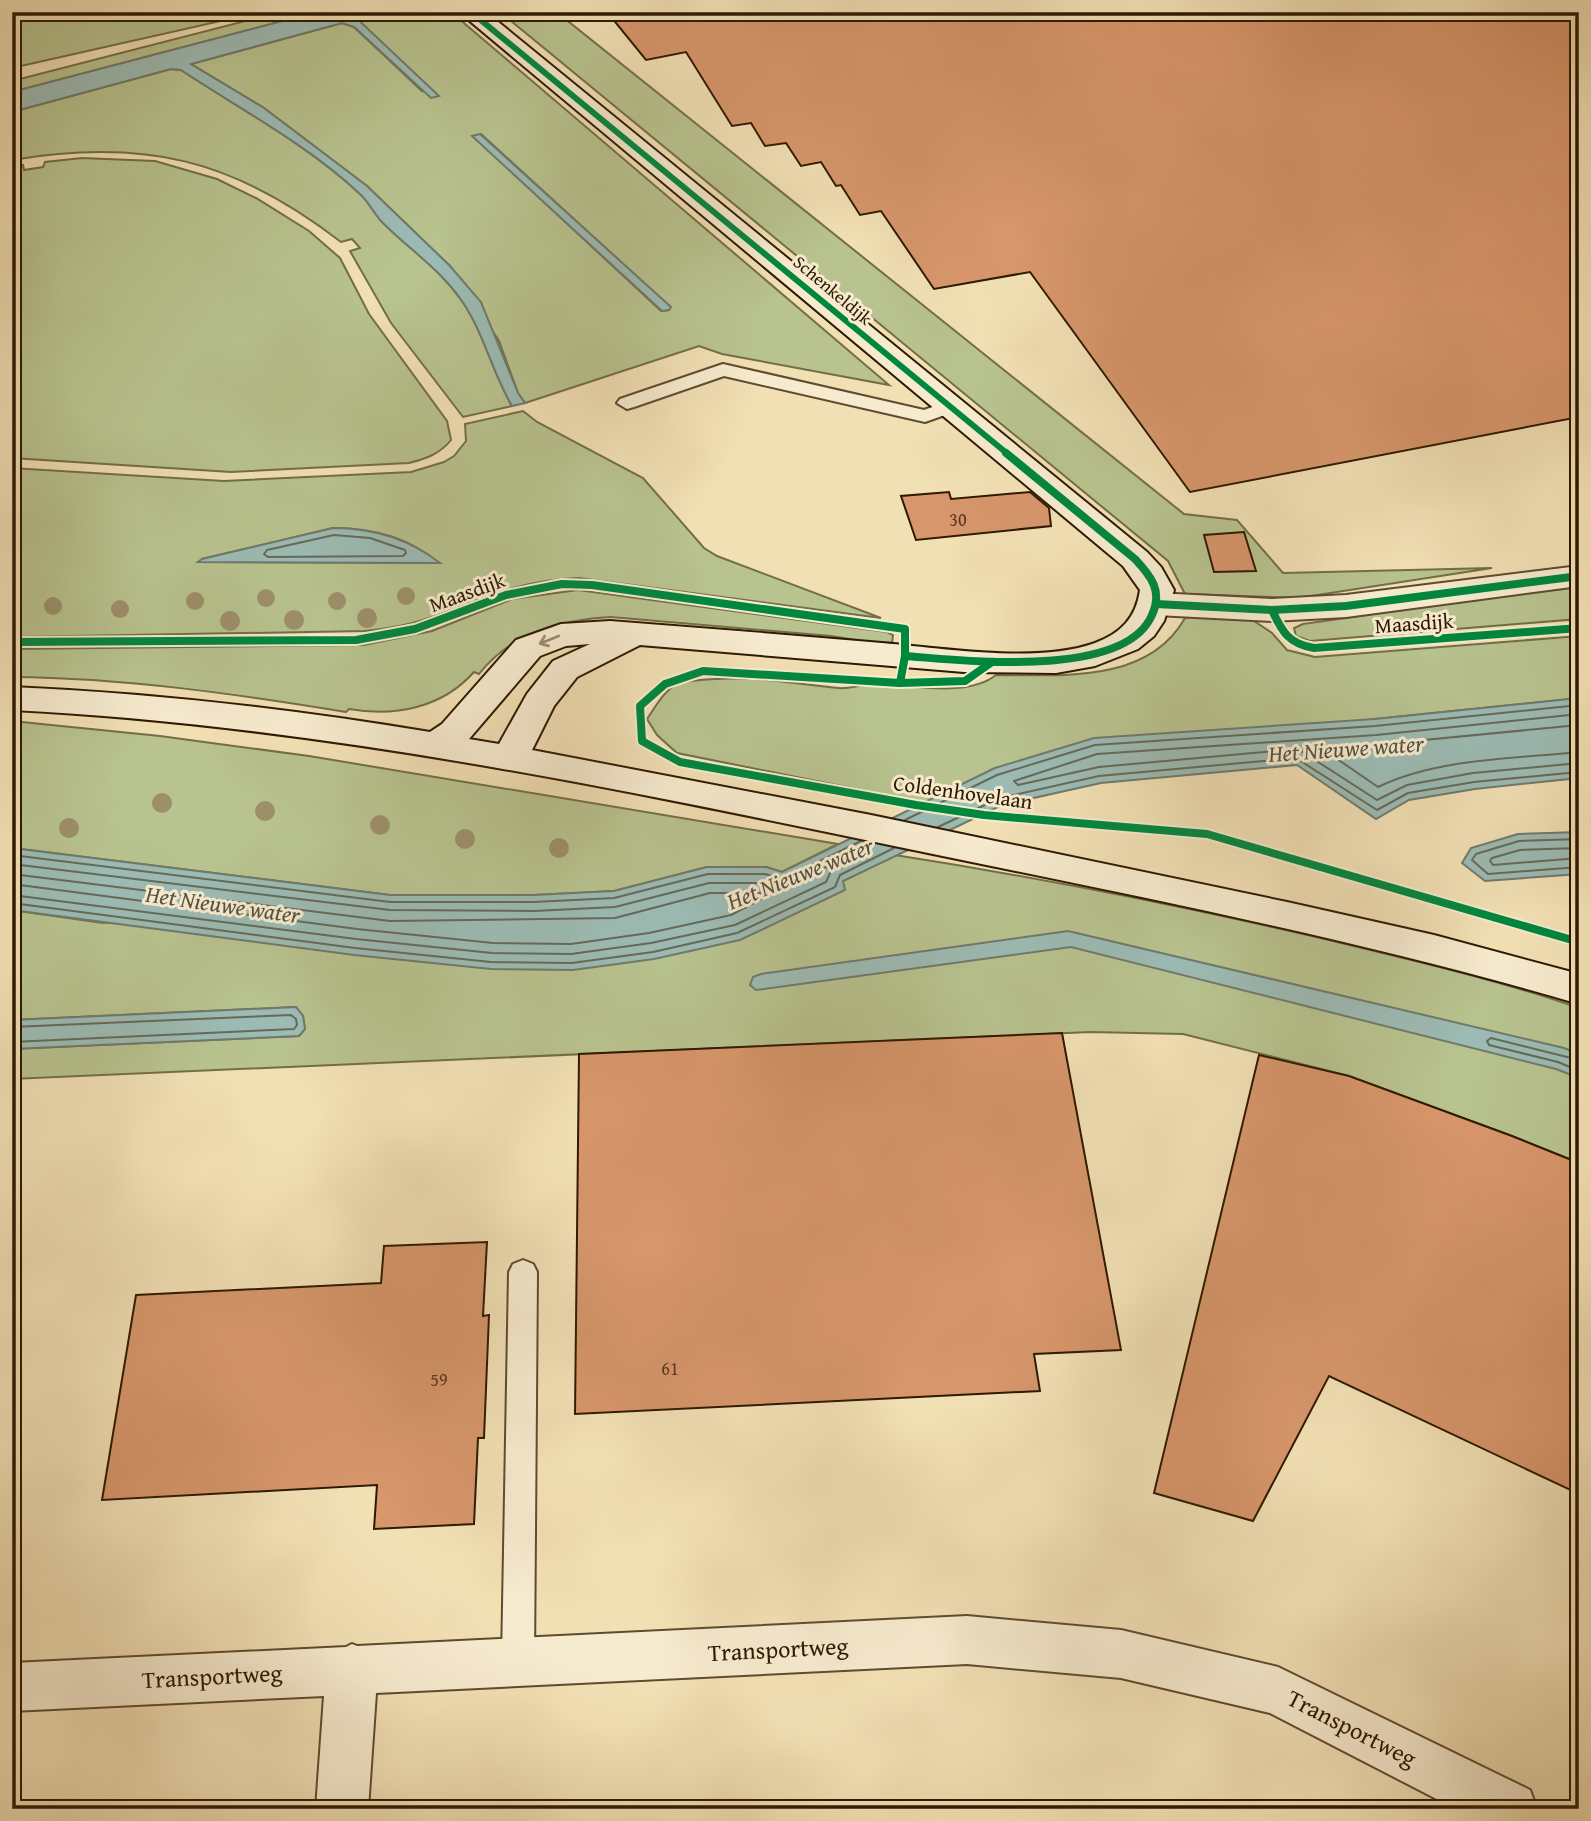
<svg xmlns="http://www.w3.org/2000/svg" width="1591" height="1821" viewBox="0 0 1591 1821" font-family="'Gentium Book Plus',serif">
<rect width="100%" height="100%" fill="#f2e0b5"/>
<filter id="stains"><feTurbulence type="fractalNoise" baseFrequency=".00286" numOctaves="4"/><feColorMatrix values="0 0 0 0 .2 0 0 0 0 .09 0 0 0 0 .02 0 0 0 .5 -.17"/></filter>
<radialGradient id="worn" r=".72"><stop offset=".6" stop-color="#630" stop-opacity="0"/><stop offset="1" stop-color="#630" stop-opacity=".3"/></radialGradient>
<!-- green -->
<g fill="#b8c38f" stroke="#736e48" stroke-width="2" fill-rule="evenodd">
<polygon points="12,12 260,12 12,68"/>
<polygon points="280,12 317,12 12,92 12,81"/>
<path d="M350 12H451L889 385 722 354 699 346 525 403 518 393 499 341 450 266 367 186 264 108 191 64 342 23 354 27 423 92ZM481 134 670 307 669 310 661 311 473 136Z"/>
<polygon points="521,12 564,18 1184,514 1237,520 1283,573 1492,568 1298,598 1185,594 1168,561 505,16"/>
<path d="M171 69 181 70C240 109 308 145 360 194 369 202 374 214 383 223 411 251 437 266 462 301 484 333 492 372 512 406L463 417 391 323 350 251 360 248 352 239 341 242C234 159 144 138 12 160V112Z"/>
<path d="M82 158 155 161 217 179 256 198 309 231 340 258 369 314 447 421 451 440C440 454 425 459 409 463L231 472 12 458V167L23 165 24 170 43 167 45 162Z"/>
<path d="M523 411 537 422 643 478 704 548 717 556 881 618 579 578C516 580 480 601 423 620 405 626 385 629 365 631L12 637V468L224 481 411 472 444 462 454 456 466 441 465 424ZM333 528C372 528 409 537 438 563L199 562 202 559Z"/>
<polygon points="1579,585 1579,619 1310,641 1296,636 1294,628 1303,624"/>
<path d="M578 590 887 632 893 635 892 643 887 645 831 636 611 617C560 620 512 632 479 674L474 672C442 708 395 717 349 709L346 712C236 694 125 678 12 677V649L364 645 432 631 512 599Z"/>
<path d="M1204 614 1248 617 1272 633 1287 650 1315 657 1579 636V698L1375 719 995 768 933 800 921 802 677 753 657 735 647 719C656 706 665 689 679 683 685 681 694 681 700 680 747 675 792 683 838 688 848 689 856 686 865 685 901 682 965 700 996 675 1061 675 1148 684 1185 618Z"/>
<polygon points="12,721 160,736 309,756 838,844 782,872 766,867 707,867 614,891 534,895 390,895 12,848"/>
<path d="M895 855C1042 878 1188 907 1333 941 1415 961 1499 980 1579 1008V1163L1512 1136 1349 1076 1183 1034 1090 1032 12 1079V1049L299 1036 305 1029 303 1016 296 1007 12 1020V910L103 923 843 881Z"/>
</g>
<!-- water -->
<g fill="#9cbbb4" stroke="#707a6c" stroke-width="2">
<path d="M317 12H350L439 96 431 98 354 27 342 23 191 64 264 108 367 186 450 266 481 302 518 393 525 403 512 406C492 372 484 333 462 301 438 267 411 251 383 223 374 214 369 202 360 194 308 145 240 109 181 70L171 69 12 112V92Z"/>
<polygon points="480,134 671,307 669,310 662,311 472,136"/>
<path d="M333 528C373 528 408 538 440 563L198 562 202 559Z"/>
<polygon points="1579,698 1579,778 1475,789 1409,800 1376,819 1297,765 1101,783 1002,805 843,881 845,890 740,940 654,959 573,970 491,969 354,955 12,910 12,848 390,895 534,895 614,891 707,867 766,867 782,872 995,768 1094,738 1375,719"/>
<polygon points="1579,832 1579,874 1485,881 1462,863 1471,848 1518,834"/>
<polygon points="1068,931 1564,1048 1579,1054 1579,1078 1556,1069 1071,947 756,990 750,985 753,977 761,974"/>
<polygon points="296,1007 303,1016 305,1029 299,1036 12,1049 12,1020"/>
</g>
<g fill="none" stroke-linecap="round" stroke-linejoin="round">
<!-- shore -->
<g stroke="#656a5a" stroke-width="2">
<polygon points="334,535 370,538 405,550 406,553 403,556 268,557 264,554 267,550"/>
<polyline points="1579,714 1376,735 1097,754 1014,781 1018,785 1099,767 1298,749 1377,800 1407,785 1473,773 1579,763"/>
<path d="M1579 725 1331 749 1327 752 1378 787C1438 758 1513 759 1579 752"/>
<polyline points="905,820 997,775 1095,745 1375,726 1579,705"/>
<polyline points="938,827 1000,798 1099,776 1296,758 1377,810 1408,793 1474,782 1579,772"/>
<polyline points="1579,839 1519,841 1476,854 1472,860 1488,874 1579,867"/>
<polyline points="1579,848 1520,850 1492,858 1490,861 1493,865 1579,858"/>
<polyline points="12,855 390,902 534,902 614,898 708,874 765,874 783,879 861,841"/>
<polyline points="12,864 390,910 534,911 615,907 709,883 763,883 785,888 826,867 831,871 826,882 735,925 651,943 571,954 492,953 356,939 12,895"/>
<polyline points="12,874 390,921 615,918 710,893 761,893 765,897 731,915 649,933 571,944 493,943 357,929 12,884"/>
<polyline points="12,903 355,948 491,962 572,963 653,952 737,933 835,887 840,875 894,848"/>
<polyline points="12,1027 291,1015 296,1019 297,1025 294,1029 12,1042"/>
<polyline points="1579,1060 1491,1038 1487,1041 1489,1045 1558,1062 1579,1071"/>
</g>
</g>
<!-- building -->
<g fill="#d7966b" stroke="#2e1901" stroke-width="2">
<polygon points="607,12 1579,12 1579,417 1190,492 1030,272 934,289 881,211 860,215 841,185 836,186 821,162 801,166 786,143 765,146 751,123 732,126 686,52 646,60"/>
<polygon points="949,492 951,499 1030,492 1049,508 1051,526 916,540 901,496"/>
<polygon points="1244,532 1256,571 1214,572 1204,535"/>
<polygon points="1062,1033 1121,1350 1034,1354 1040,1391 575,1414 579,1054"/>
<polygon points="1259,1055 1349,1076 1512,1136 1579,1163 1579,1494 1329,1376 1253,1521 1154,1493"/>
<polygon points="487,1242 483,1316 489,1315 484,1438 478,1438 474,1524 374,1529 377,1485 102,1500 136,1295 381,1283 384,1246"/>
</g>
<g fill="none" stroke-linecap="round" stroke-linejoin="round">
<defs>
<g id="lane">
<polygon points="723,364 924,410 949,401 959,407 956,411 925,422 724,376 634,407 627,409 617,403 620,399"/>
<polygon points="523,1260 533,1264 537,1272 534,1661 529,1672 518,1676 507,1672 502,1661 509,1272 513,1264"/>
</g>
<g id="street">
<polygon points="1579,566 1579,586 1346,617 1272,621 1156,615 1144,611 1139,604 1144,597 1156,593 1272,599 1346,595"/>
<polygon points="967,1616 1121,1630 1278,1667 1530,1790 1537,1809 1456,1809 1270,1713 1121,1678 967,1664 376,1693 368,1809 316,1809 324,1696 12,1711 12,1663 346,1647 352,1644 357,1646"/>
</g>
<path id="secondary" d="M459 12H486L1147 552 1161 567 1174 590 1164 621 1154 636 1138 649 1095 666 1056 673 964 672 640 645 577 677 554 706 532 750 871 815 1287 902 1434 935 1579 974V1004C1356 938 1126 894 899 847 606 786 312 725 12 710V687C153 693 291 709 430 732L442 724 516 640 561 624 610 621C701 628 791 635 882 643 942 648 1038 664 1095 643 1121 633 1136 618 1140 590L1123 566ZM590 644 553 661 527 694 499 744 469 739 540 656 566 646Z"/>
</defs>
<!-- lane casing -->
<use href="#lane" stroke="#5f4b2e" stroke-width="4"/>
<!-- street casing -->
<use href="#street" stroke="#5f4b2e" stroke-width="4"/>
<!-- secondary casing -->
<use href="#secondary" stroke="#2e1901" stroke-width="4"/>
<!-- lane -->
<use href="#lane" fill="#f7ebcf" fill-rule="evenodd"/>
<!-- street -->
<use href="#street" fill="#f7ebcf" fill-rule="evenodd"/>
<!-- secondary -->
<use href="#secondary" fill="#f7ebcf" fill-rule="evenodd"/>
<defs>
<polyline id="cycleway-far1" points="471,12 1009,455"/>
<g id="cycleway">
<polyline points="1156,604 1272,610 1346,606 1579,576"/>
<path d="M1272 610C1282 632 1289 644 1314 648L1579 628"/>
<polyline points="12,642 356,640 415,629 506,595 562,584 592,585 905,629 905,656 900,683"/>
<path d="M905 656C961 660 1124 680 1152 615 1163 591 1151 576 1135 559L1006 453"/>
<polyline points="992,662 965,681 900,683 703,671 665,684 640,706 642,741 680,762 916,805 984,815 1207,834 1579,942"/>
</g>
</defs>
<!-- cycleway-far1 casing -->
<use href="#cycleway-far1" stroke="#f7ebcf" stroke-width="10"/>
<!-- cycleway casing -->
<use href="#cycleway" stroke="#f7ebcf" stroke-width="12"/>
<!-- cycleway-far1 -->
<use href="#cycleway-far1" stroke="#00873e" stroke-width="6"/>
<!-- cycleway -->
<use href="#cycleway" stroke="#00873e" stroke-width="8"/>
</g>
<!-- trees -->
<g fill="#9d8f6a">
<circle cx="406" cy="596" r="9"/>
<circle cx="266" cy="598" r="9"/>
<circle cx="195" cy="601" r="9"/>
<circle cx="337" cy="601" r="9"/>
<circle cx="53" cy="606" r="9"/>
<circle cx="120" cy="609" r="9"/>
<circle cx="367" cy="618" r="10"/>
<circle cx="294" cy="620" r="10"/>
<circle cx="230" cy="621" r="10"/>
<circle cx="162" cy="803" r="10"/>
<circle cx="265" cy="811" r="10"/>
<circle cx="380" cy="825" r="10"/>
<circle cx="69" cy="828" r="10"/>
<circle cx="465" cy="839" r="10"/>
<circle cx="559" cy="848" r="10"/>
</g>
<!-- one-way arrows -->
<defs><path id="oneway-shaft" d="M-6 0H5M1.5-3L5.5 0L1.5 3" fill="none" stroke-width="1.6" stroke-linecap="round" stroke-linejoin="round" transform="scale(1.75)"/></defs>
<use stroke="#9d8c72" href="#oneway-shaft" transform="translate(549 640) rotate(158)"/>
<g text-anchor="middle" dominant-baseline="central" stroke-width="6" stroke-linejoin="round" paint-order="stroke">
<!-- far-street labels -->
<g font-size="18" fill="#2e1901" stroke="#f7ebcf">
<text transform="translate(833 290) rotate(40)">Schenkeldijk</text>
</g>
<!-- number labels -->
<g font-size="18" fill="#58381c">
<text x="958" y="519">30</text>
<text x="670" y="1368">61</text>
<text x="439" y="1379">59</text>
</g>
<!-- street labels -->
<g font-size="21" fill="#2e1901" stroke="#f7ebcf">
<text transform="translate(467 592) rotate(-20)">Maasdijk</text>
<text transform="translate(1414 623) rotate(-4)">Maasdijk</text>
<text transform="translate(963 792) rotate(8)">Coldenhovelaan</text>
</g>
<!-- water labels -->
<g font-size="23" font-style="italic" fill="#545240" stroke="#f7ebcf">
<text transform="translate(1346 748) rotate(-4)">Het Nieuwe water</text>
<text transform="translate(800 873) rotate(-22)">Het Nieuwe water</text>
<text transform="translate(223 904) rotate(8)">Het Nieuwe water</text>
</g>
<!-- near-street labels -->
<g font-size="24" fill="#2e1901" stroke="#f7ebcf">
<text transform="translate(778 1649) rotate(-3)">Transportweg</text>
<text transform="translate(212 1676) rotate(-3)">Transportweg</text>
<text transform="translate(1352 1728) rotate(27)">Transportweg</text>
</g>
</g>
<!-- margin -->
<rect width="1591" height="1821" fill="none" stroke="#f2e0b5" stroke-width="42"/>
<rect x="14" y="14" width="1563" height="1793" fill="none" stroke="#2e1901" stroke-width="3.5"/>
<rect x="21" y="21" width="1549" height="1779" fill="none" stroke="#2e1901" stroke-width="2"/>
<rect width="100%" height="100%" filter="url(#stains)"/>
<rect width="100%" height="100%" fill="url(#worn)"/>
</svg>
